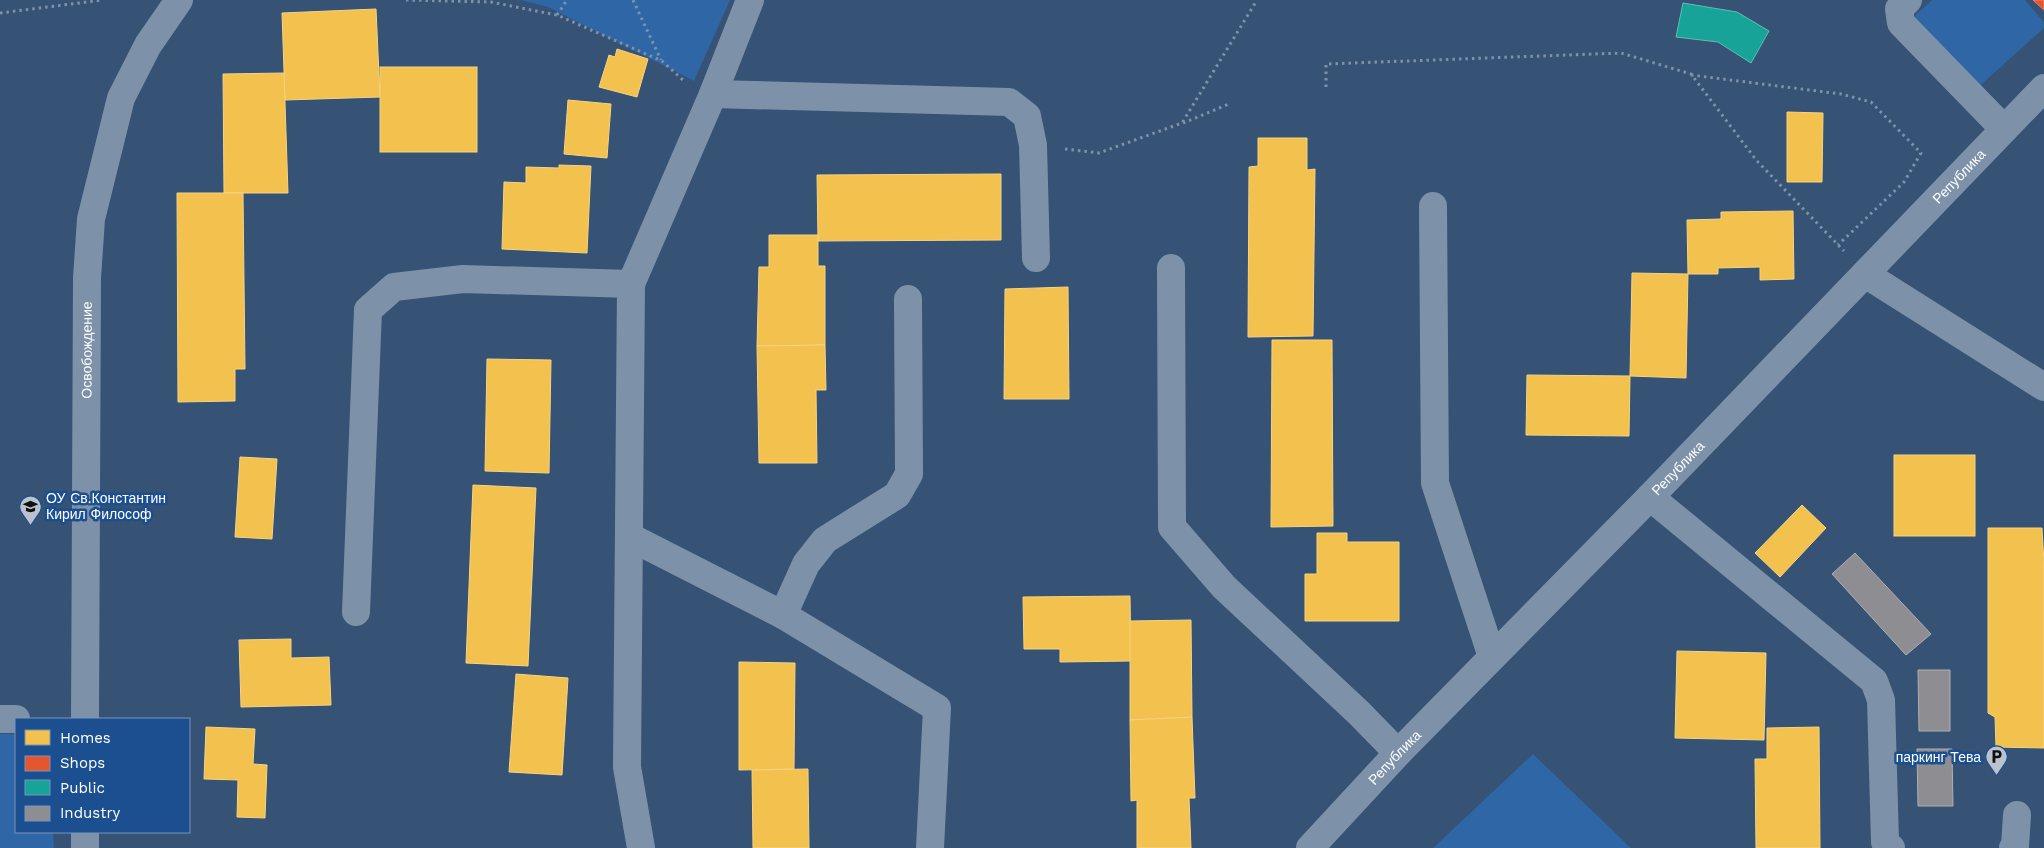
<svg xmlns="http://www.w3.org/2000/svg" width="2044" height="848" viewBox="0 0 2044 848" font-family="'Work Sans',sans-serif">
<rect width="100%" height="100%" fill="#365274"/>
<!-- green -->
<g fill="#2f66a5">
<polygon points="521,0 730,0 694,81 548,7"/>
<polygon points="1932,0 2025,0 2044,22 2044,28 1974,91 1910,20"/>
<polygon points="0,734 16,734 16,832 53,832 54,848 0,848"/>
<polygon points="1533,754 1631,848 1433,848"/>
</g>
<!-- homes -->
<g fill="#f2c14e" stroke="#f6d483">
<polygon points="376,9 380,97 285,100 282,13"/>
<polygon points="617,49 648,59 637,97 599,87 609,55 615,57"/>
<rect x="380" y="67" width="97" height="85"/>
<polygon points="284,73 288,193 224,193 223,74"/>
<polygon points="568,100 611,104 607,158 564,154"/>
<polygon points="1787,112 1823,113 1822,182 1787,182"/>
<polygon points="1258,138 1307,138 1307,170 1315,169 1313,336 1248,337 1249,167 1258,166"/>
<polygon points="559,165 591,166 587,253 502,249 504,182 526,183 526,167 559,168"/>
<polygon points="1001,174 1001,240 818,241 817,175"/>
<polygon points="177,193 243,193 245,369 235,369 235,401 178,402"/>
<polygon points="1793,211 1794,279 1760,280 1760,267 1718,268 1718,274 1688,274 1687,220 1721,219 1721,212"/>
<polygon points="769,235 818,235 818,266 825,266 825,345 757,346 759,267 769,267"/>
<polygon points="1632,273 1688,274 1686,378 1630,376"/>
<polygon points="1068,287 1069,399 1004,399 1005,289"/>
<polygon points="1272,340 1332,340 1333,526 1271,527"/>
<polygon points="825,345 826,390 816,390 817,463 759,463 757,346"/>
<polygon points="487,359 551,360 549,473 485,471"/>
<polygon points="1527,375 1630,376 1629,436 1526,435"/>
<rect x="1894" y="455" width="81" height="81"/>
<polygon points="240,457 277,459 272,539 235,537"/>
<polygon points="473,485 536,488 528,666 466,663"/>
<polygon points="1802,505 1826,528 1780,577 1755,553"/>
<polygon points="1988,528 2042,528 2044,563 2044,748 1996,747 1995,717 1988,713"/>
<polygon points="1317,533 1347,533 1347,542 1399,542 1399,621 1305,621 1305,574 1317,574"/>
<polygon points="1130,596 1131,661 1060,662 1060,649 1024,649 1023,597"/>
<polygon points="1191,620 1192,717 1130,720 1130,621"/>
<polygon points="291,639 291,658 329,657 331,705 241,707 239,640"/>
<polygon points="1677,651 1766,653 1764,740 1675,738"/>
<polygon points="739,662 795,663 794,769 739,770"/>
<polygon points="516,674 568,678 562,775 509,772"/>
<polygon points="1192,717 1195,798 1189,798 1191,848 1137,848 1137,800 1131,801 1130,720"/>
<polygon points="206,727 255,729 253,764 267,765 265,818 237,817 238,780 204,779"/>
<polygon points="1819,727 1820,848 1756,848 1755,759 1767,759 1767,728"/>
<polygon points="808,769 809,848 753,848 752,770"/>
</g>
<!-- shops -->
<polygon fill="#e4572e" stroke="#ec896d" points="2033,0 2044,0 2044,10"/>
<!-- public -->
<polygon fill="#17a398" stroke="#5dbfb7" points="1683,3 1737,12 1769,31 1751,63 1718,42 1676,37"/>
<!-- industry -->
<g fill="#8d8d92" stroke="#afafb3">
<polygon points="1855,553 1931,634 1906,655 1832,574"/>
<polygon points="1918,670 1950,670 1950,731 1919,731"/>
<polygon points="1917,749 1952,749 1953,806 1918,806"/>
</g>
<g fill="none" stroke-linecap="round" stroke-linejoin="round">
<!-- path -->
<g stroke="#7d92a8" stroke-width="3" stroke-dasharray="2.5 4" stroke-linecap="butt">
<polyline points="406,0 491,2 557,15 662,61 684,81"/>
<polyline points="633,0 661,60"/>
<polyline points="0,13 103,0"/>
<polyline points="557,15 567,0"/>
<polyline points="1691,75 1841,94 1871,102 1921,153 1904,182 1838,245"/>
<polyline points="1326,87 1326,64 1621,53 1691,74 1757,161 1844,251"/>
<polyline points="1183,123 1229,104"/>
<polyline points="1065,149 1099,153 1182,123 1257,0"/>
</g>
<!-- minor -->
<g stroke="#7d92a8" stroke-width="28">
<polyline points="1908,0 1899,9 1901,23 2004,129"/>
<polyline points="713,94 1009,102 1027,116 1033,145 1036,258"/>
<polyline points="1433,206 1435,483 1492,657"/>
<polyline points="1171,268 1172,527 1224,587 1359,713 1398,753"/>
<polyline points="1865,274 2044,387"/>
<polyline points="1650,497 1874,681 1881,700 1885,842 1891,848"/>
<polyline points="630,537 783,615 937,708 930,848"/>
<polyline points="356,612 368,310 394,287 463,279 631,284"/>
<polyline points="783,615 806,564 825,540 897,495 909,474 908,299"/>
<polyline points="0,719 16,719"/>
<path id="s1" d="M85 719 87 278 91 219 121 98 148 45 179 0"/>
<polyline points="85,832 85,848"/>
<polyline points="641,848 627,767 631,284 713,94 750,0"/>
<path id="s2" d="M1310 848 1398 753 1650 497 2044 88"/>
<polyline points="2013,848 2015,846 2017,815"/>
</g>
</g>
<!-- icons -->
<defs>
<symbol id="school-pin" viewBox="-11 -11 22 30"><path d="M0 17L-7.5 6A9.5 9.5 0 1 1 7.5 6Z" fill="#b9c2ce" stroke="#1b4f8f"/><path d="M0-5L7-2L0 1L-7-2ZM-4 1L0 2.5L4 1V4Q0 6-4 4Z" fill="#111"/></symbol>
<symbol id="parking-pin" viewBox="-11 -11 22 30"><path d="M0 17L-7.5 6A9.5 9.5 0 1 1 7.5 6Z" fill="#b9c2ce" stroke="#1b4f8f"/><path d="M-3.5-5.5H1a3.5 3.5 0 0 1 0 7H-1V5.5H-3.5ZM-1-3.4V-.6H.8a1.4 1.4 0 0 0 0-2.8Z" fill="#111"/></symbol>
</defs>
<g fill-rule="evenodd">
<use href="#school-pin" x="18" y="494" width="25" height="34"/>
<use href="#parking-pin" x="1984" y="744" width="25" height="34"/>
</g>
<g text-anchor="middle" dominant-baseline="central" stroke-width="5" stroke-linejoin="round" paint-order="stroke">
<!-- street labels -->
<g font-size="14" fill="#fff" stroke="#1b4f8f">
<text stroke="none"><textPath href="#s2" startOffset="934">Република</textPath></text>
<text stroke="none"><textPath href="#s1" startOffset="369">Освобождение</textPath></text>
<text stroke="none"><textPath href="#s2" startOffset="529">Република</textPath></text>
<text stroke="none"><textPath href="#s2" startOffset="124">Република</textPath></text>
</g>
<!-- poi labels -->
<g font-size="14" fill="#fff" stroke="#1b4f8f" text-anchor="start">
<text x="46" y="498">ОУ Св.Константин<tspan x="46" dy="16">Кирил Философ</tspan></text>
<text x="1981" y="757" text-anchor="end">паркинг Тева</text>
</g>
</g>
<!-- legend -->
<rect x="15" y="718" width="175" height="115" fill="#1b4f8f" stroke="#7695bc"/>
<rect x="25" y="730" width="25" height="15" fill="#f2c14e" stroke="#7695bc"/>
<text x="60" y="743" font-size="15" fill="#ffffff">Homes</text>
<rect x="25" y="756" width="25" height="15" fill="#e4572e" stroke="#7695bc"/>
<text x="60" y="768" font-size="15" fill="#ffffff">Shops</text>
<rect x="25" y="780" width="25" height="15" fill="#17a398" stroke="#7695bc"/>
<text x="60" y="793" font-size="15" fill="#ffffff">Public</text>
<rect x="25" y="806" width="25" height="15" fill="#8d8d92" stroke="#7695bc"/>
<text x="60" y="818" font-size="15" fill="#ffffff">Industry</text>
</svg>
